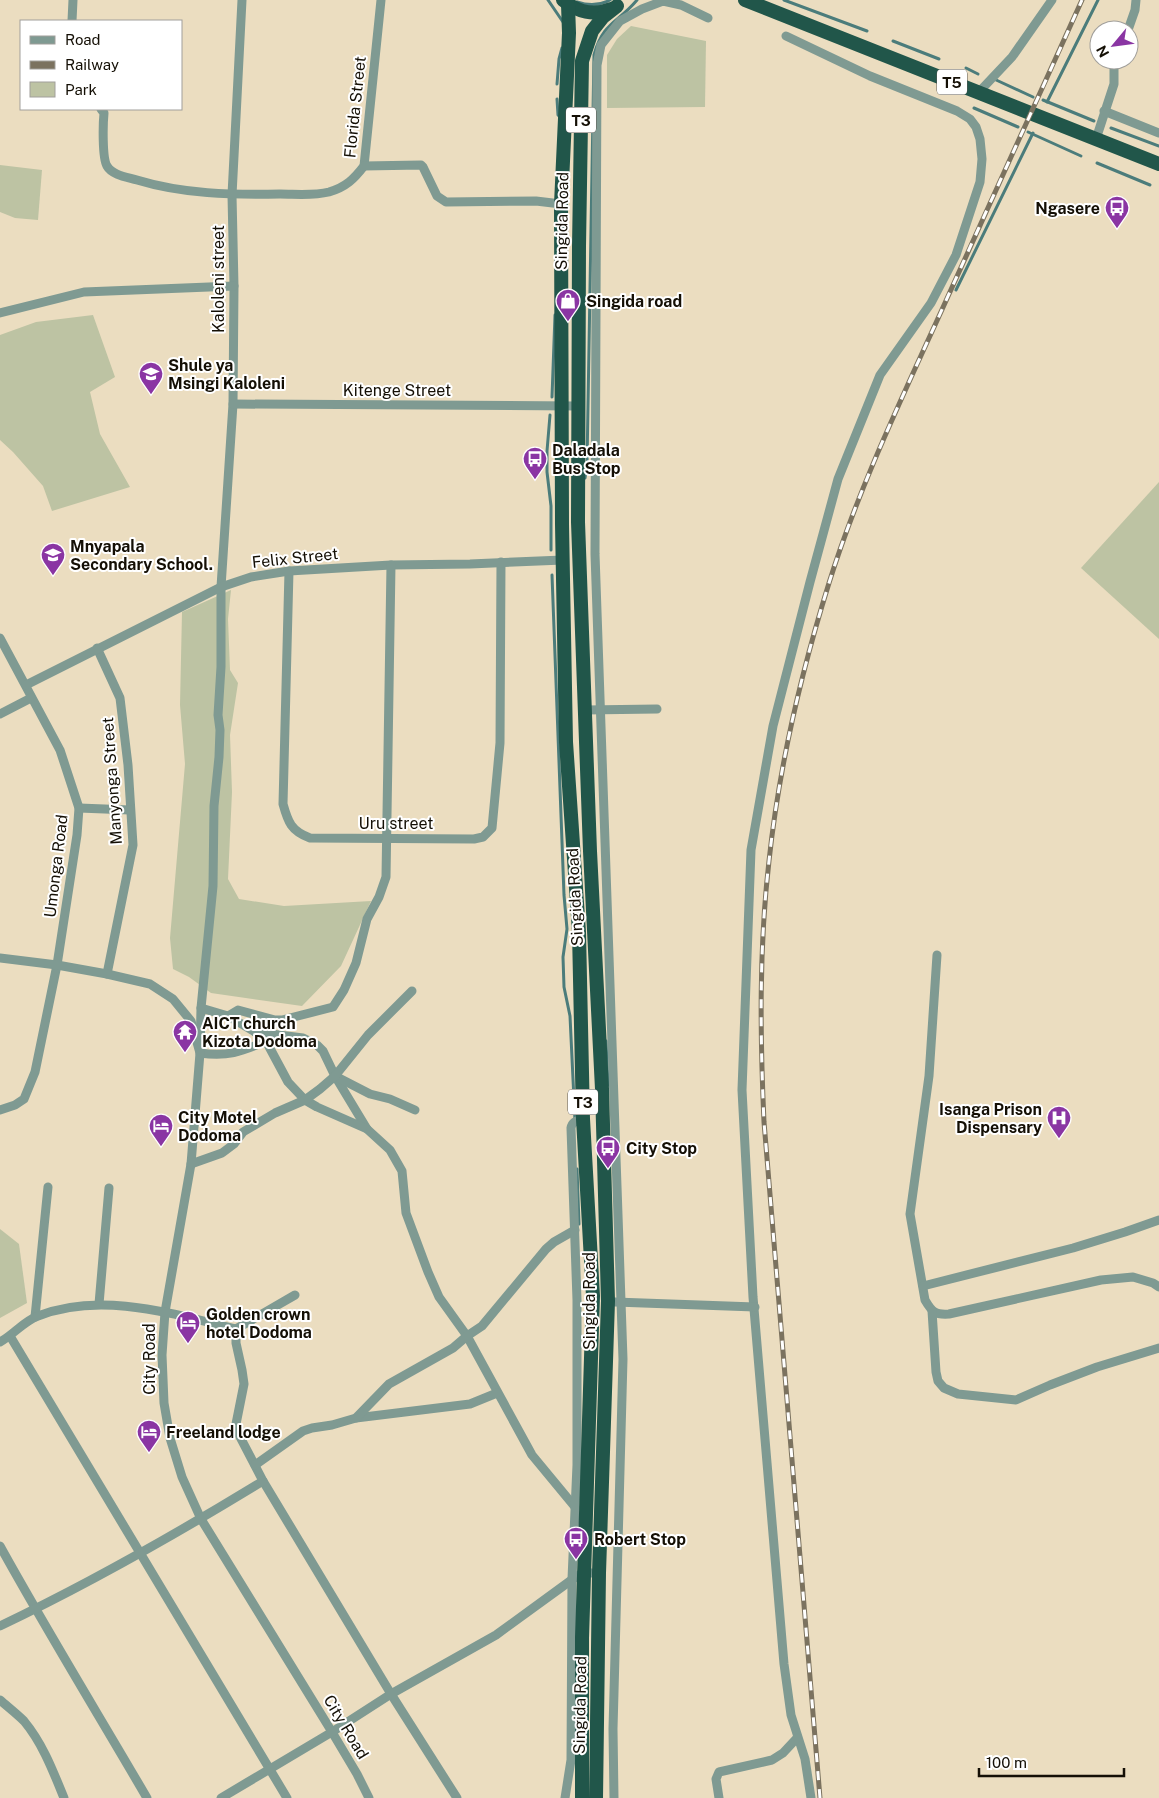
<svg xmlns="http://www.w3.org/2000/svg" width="1159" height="1798" viewBox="0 0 1159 1798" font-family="'Public Sans',sans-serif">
<rect width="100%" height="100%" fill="#ebddc0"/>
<!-- green -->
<g fill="#bdc3a3">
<polygon points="631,26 706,41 705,107 607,108 607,55 617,39"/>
<polygon points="0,165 42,170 38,220 15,218 0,212"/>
<polygon points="93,315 115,377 90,392 100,434 130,487 52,511 43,486 13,452 0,440 0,335 36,322"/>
<polygon points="1159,482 1159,639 1081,568"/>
<polygon points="231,590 228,619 230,670 238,683 230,735 232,792 228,879 239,899 284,906 371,901 341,966 302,1006 211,993 189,977 173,969 170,938 185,764 180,705 182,612"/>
<polygon points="0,1229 19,1244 27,1303 0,1318"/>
</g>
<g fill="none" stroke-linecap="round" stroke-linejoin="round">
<!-- stream -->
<g stroke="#4b7c7b" stroke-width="3">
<polyline points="548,0 563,22"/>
<polyline points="784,0 867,31"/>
<path d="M577 2C589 6 599 6 610 0"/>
<polyline points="893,41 939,59"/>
<polyline points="966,68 978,74"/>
<polyline points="994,79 1033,97"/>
<polyline points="557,84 559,59 562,48"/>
<polyline points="557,99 558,115 560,117"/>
<polyline points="1043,100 1094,121"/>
<polyline points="1047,102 1098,0"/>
<polyline points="974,108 1018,127"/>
<polyline points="1111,128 1159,146"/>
<polyline points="1028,132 1081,156"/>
<polyline points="1097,163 1150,185"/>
<polyline points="956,290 1033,133"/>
<polyline points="552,397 555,315"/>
<polyline points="550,415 547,451 547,472 551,506 551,550"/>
<path d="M585 478 587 464 594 55C603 22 618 23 637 0"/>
<polyline points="552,575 564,895 567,929 563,957 564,987 570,1016 575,1121"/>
<polyline points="606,1041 608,1085"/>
<polyline points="577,1169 579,1224"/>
</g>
<!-- minor -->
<g stroke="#7f9a92" stroke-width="9">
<path d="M242 0 232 195 234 286 233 404 221 587V667L218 715 220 730 219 757 214 806 213 886 201 1008 200 1053C227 1057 241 1052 266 1041"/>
<polyline points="72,21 73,0"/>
<polyline points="1128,30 1135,10 1136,0"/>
<polyline points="786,36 870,76 957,111 970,119 976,127 980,139 982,159 980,182 956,255 931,303 880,375 838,479 810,582 773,726 751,850 742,1090 753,1297 784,1664 791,1715 805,1759 811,1798"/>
<polyline points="979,92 1012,57 1052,0"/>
<path d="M101 109 104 113C103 123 102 158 107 166 112 175 127 177 137 180 183 194 231 195 280 194 296 194 313 196 329 192 346 187 354 179 364 166L381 0"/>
<polyline points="1104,111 1159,133"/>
<polyline points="1096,139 1114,84 1114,60"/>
<polyline points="364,166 421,165 423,167 437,196 446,202 536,201 561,204"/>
<polyline points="0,313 84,292 234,286"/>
<polyline points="233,404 578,406"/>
<path d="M289 571 283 804C288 822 291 831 310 838L474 839 483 837 492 828 500 743 501 562"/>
<polyline points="0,638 60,750 79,808 77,835 57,965 35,1072 24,1099 15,1105 0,1110"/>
<polyline points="97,648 120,698 128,765 133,845 107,974"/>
<polyline points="26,685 221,587 251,577 289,571 391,565 470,564 563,560"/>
<polyline points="585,710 657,709"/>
<polyline points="0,714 31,698"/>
<polyline points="79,808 130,810"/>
<path d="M937 955 929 1076 910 1214 925 1300C932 1312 935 1315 949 1314L1101 1280 1133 1277 1153 1283 1159 1287"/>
<polyline points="0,958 57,965 107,974 150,984 173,999 191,1021 200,1053 191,1164 165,1312 162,1355 164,1403 170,1438 182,1477 201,1519 332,1732 357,1774 369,1798"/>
<polyline points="201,1008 228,1016 255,1032 303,1038 317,1045 323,1051 335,1076 367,1129"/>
<polyline points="228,1016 238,1010 275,1020 282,1020 333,1007 344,990 356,963 367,919 379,897 386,877 391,565"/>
<polyline points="255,1032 266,1041 288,1082 305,1100 317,1107 367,1129 390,1150 402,1171 406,1213 428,1272 439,1297 467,1336 532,1455 575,1507"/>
<polyline points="335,1076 370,1094 390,1099 415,1110"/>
<polyline points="191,1164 222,1153 234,1144 243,1132 275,1113 305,1100 320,1089 335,1076 368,1035 412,991"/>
<polyline points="923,1286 1073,1248 1125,1232 1159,1220"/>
<polyline points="615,1302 755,1307"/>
<polyline points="99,1304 109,1188"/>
<polyline points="932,1311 936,1372 938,1381 944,1388 958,1394 1016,1400 1050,1385 1097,1367 1159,1348"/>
<polyline points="35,1317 48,1187"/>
<polyline points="236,1329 236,1343 242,1370 244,1384 236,1424 239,1435 263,1481 391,1694 457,1798"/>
<polyline points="10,1336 287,1798"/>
<path d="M0 1342C13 1335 24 1321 38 1316 101 1291 173 1314 236 1329L295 1295"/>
<polyline points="356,1418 470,1404 497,1393"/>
<polyline points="255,1465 303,1431 312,1428 332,1425 356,1418 389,1384 453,1348 467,1336 482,1326 546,1249 554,1242 575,1230"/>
<path d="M0 1546C47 1631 98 1714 147 1798"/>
<path d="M0 1626C90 1583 178 1533 263 1481"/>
<path d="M0 1700C8 1707 17 1714 24 1721 43 1744 53 1771 64 1798"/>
<polyline points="221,1798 332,1732 391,1694 496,1635 577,1576 584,1573 599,1573"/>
<path d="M565 1798 571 1760 572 1579 577 1465V1300L571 1128C572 1121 577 1121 583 1119"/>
<polyline points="614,1798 613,1729 623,1359 595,554 597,65 601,45 620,21 642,9 663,1 681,5 708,18"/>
<polyline points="719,1798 716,1779 719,1772 772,1760 783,1753 797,1738"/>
</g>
<!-- trunk -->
<g stroke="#21564a" stroke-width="14">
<path d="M563 0C577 12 594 16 611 9"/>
<polyline points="745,0 1159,164"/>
<polyline points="568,4 569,33 561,204 562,524 566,742 579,932 583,1119 593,1296 582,1638 582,1798"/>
<polyline points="596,1798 599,1573 608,1301 602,1089 590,851 578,522 579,246 582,61 592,31 603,17 617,6"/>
</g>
<defs>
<path id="rail" d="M820 1798 764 1122C760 1035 759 948 769 861 779 767 801 673 829 583 858 490 900 402 940 314 987 209 1035 105 1082 0"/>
</defs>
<!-- rail casing -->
<use href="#rail" stroke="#7b725f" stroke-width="5"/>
<!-- rail -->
<use href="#rail" stroke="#fff" stroke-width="3" stroke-dasharray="9" stroke-linecap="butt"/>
</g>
<!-- icons -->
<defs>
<symbol id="bus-pin" viewBox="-11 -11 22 30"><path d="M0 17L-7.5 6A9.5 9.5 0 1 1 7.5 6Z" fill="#8a35a3" stroke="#fff"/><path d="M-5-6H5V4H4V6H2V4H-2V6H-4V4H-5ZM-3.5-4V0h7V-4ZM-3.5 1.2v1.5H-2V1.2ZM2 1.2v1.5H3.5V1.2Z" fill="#fff"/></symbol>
<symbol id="shop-pin" viewBox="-11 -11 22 30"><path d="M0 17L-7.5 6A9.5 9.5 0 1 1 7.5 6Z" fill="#8a35a3" stroke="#fff"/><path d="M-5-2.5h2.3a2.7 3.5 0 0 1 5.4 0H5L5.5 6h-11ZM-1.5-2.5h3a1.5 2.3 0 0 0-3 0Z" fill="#fff"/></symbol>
<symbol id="school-pin" viewBox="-11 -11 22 30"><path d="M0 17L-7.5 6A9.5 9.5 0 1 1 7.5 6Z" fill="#8a35a3" stroke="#fff"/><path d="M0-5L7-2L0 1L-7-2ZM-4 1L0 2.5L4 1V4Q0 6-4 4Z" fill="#fff"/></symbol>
<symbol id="temple-pin" viewBox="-11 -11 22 30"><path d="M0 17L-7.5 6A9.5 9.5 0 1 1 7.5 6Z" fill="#8a35a3" stroke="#fff"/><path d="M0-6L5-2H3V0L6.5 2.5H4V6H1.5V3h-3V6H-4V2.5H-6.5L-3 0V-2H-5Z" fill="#fff"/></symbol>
<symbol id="hospital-pin" viewBox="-11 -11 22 30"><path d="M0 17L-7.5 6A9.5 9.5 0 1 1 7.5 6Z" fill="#8a35a3" stroke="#fff"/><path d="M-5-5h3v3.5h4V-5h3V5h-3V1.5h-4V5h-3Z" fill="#fff"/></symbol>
<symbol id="hotel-pin" viewBox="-11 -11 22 30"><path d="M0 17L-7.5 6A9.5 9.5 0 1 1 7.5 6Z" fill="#8a35a3" stroke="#fff"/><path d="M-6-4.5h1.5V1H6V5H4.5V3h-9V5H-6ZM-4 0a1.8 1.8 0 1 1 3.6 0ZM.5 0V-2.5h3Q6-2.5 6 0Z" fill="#fff"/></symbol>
</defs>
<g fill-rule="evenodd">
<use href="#bus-pin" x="1103" y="194" width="28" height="38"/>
<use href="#shop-pin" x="554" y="287" width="28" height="38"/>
<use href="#school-pin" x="137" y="360" width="28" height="38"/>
<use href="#bus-pin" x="521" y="445" width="28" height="38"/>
<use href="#school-pin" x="39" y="541" width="28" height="38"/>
<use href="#temple-pin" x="171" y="1018" width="28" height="38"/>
<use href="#hospital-pin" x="1045" y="1104" width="28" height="38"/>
<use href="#hotel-pin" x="147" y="1112" width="28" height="38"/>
<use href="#bus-pin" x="594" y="1134" width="28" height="38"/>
<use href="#hotel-pin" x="174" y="1309" width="28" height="38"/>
<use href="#hotel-pin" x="135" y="1418" width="28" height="38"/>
<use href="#bus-pin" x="562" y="1525" width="28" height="38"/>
</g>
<g text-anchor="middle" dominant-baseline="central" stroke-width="4" stroke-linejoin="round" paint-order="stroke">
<!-- shield labels -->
<g fill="#fff" stroke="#5a5750" stroke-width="1">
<rect x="937" y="69.5" width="30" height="25" rx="4"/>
<rect x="566" y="107.5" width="30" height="25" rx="4"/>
<rect x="568" y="1089.5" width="30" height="25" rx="4"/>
</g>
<g font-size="15" font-weight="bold" fill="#140f05">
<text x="952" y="82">T5</text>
<text x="581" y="120">T3</text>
<text x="583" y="1102">T3</text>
</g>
<!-- street labels -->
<g font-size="16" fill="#140f05" stroke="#fff">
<text transform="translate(355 107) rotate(-84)">Florida Street</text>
<text transform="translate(562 221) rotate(-89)">Singida Road</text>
<text transform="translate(218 279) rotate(-90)">Kaloleni street</text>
<text x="397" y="390">Kitenge Street</text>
<text transform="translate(295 558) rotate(-6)">Felix Street</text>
<text transform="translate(112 781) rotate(-94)">Manyonga Street</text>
<text x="396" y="823">Uru street</text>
<text transform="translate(56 866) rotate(-83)">Umonga Road</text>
<text transform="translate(575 897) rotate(-93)">Singida Road</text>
<text transform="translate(589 1301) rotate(-90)">Singida Road</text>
<text transform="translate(149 1359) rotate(-90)">City Road</text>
<text transform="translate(580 1705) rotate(-89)">Singida Road</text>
<text transform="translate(346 1727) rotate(59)">City Road</text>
</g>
<!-- poi labels -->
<g font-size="16" font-weight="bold" fill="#140f05" stroke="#fff" text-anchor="start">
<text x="1100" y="208" text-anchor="end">Ngasere</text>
<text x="586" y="301">Singida road</text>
<text x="168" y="365">Shule ya<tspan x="168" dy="18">Msingi Kaloleni</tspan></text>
<text x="552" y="450">Daladala<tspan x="552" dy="18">Bus Stop</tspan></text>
<text x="70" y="546">Mnyapala<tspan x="70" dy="18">Secondary School.</tspan></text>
<text x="202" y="1023">AICT church<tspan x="202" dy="18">Kizota Dodoma</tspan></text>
<text x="1042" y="1109" text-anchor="end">Isanga Prison<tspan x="1042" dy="18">Dispensary</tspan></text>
<text x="178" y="1117">City Motel<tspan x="178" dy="18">Dodoma</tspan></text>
<text x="626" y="1148">City Stop</text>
<text x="206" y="1314">Golden crown<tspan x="206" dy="18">hotel Dodoma</tspan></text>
<text x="166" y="1432">Freeland lodge</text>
<text x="594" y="1539">Robert Stop</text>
</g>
</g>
<!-- legend -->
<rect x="20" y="20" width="162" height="90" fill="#ffffff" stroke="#a19f9b"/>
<rect x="30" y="36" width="25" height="8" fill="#7f9a92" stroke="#a19f9b"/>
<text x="65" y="45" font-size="15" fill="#140f05">Road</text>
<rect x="30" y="61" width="25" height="8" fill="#7b725f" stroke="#a19f9b"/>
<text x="65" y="70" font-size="15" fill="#140f05">Railway</text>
<rect x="30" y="82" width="25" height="15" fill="#bdc3a3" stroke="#a19f9b"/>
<text x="65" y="95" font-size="15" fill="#140f05">Park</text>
<!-- north arrow -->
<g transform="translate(1114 45) rotate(241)"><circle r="24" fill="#ffffff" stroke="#a19f9b"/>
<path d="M0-4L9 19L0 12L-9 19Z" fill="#8a35a3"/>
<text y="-8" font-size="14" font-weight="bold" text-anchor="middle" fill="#140f05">N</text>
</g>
<!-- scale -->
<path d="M979 1768v8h145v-8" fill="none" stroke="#140f05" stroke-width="2.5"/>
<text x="986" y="1768" font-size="15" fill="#140f05" stroke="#ffffff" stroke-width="4" paint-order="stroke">100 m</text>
</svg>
